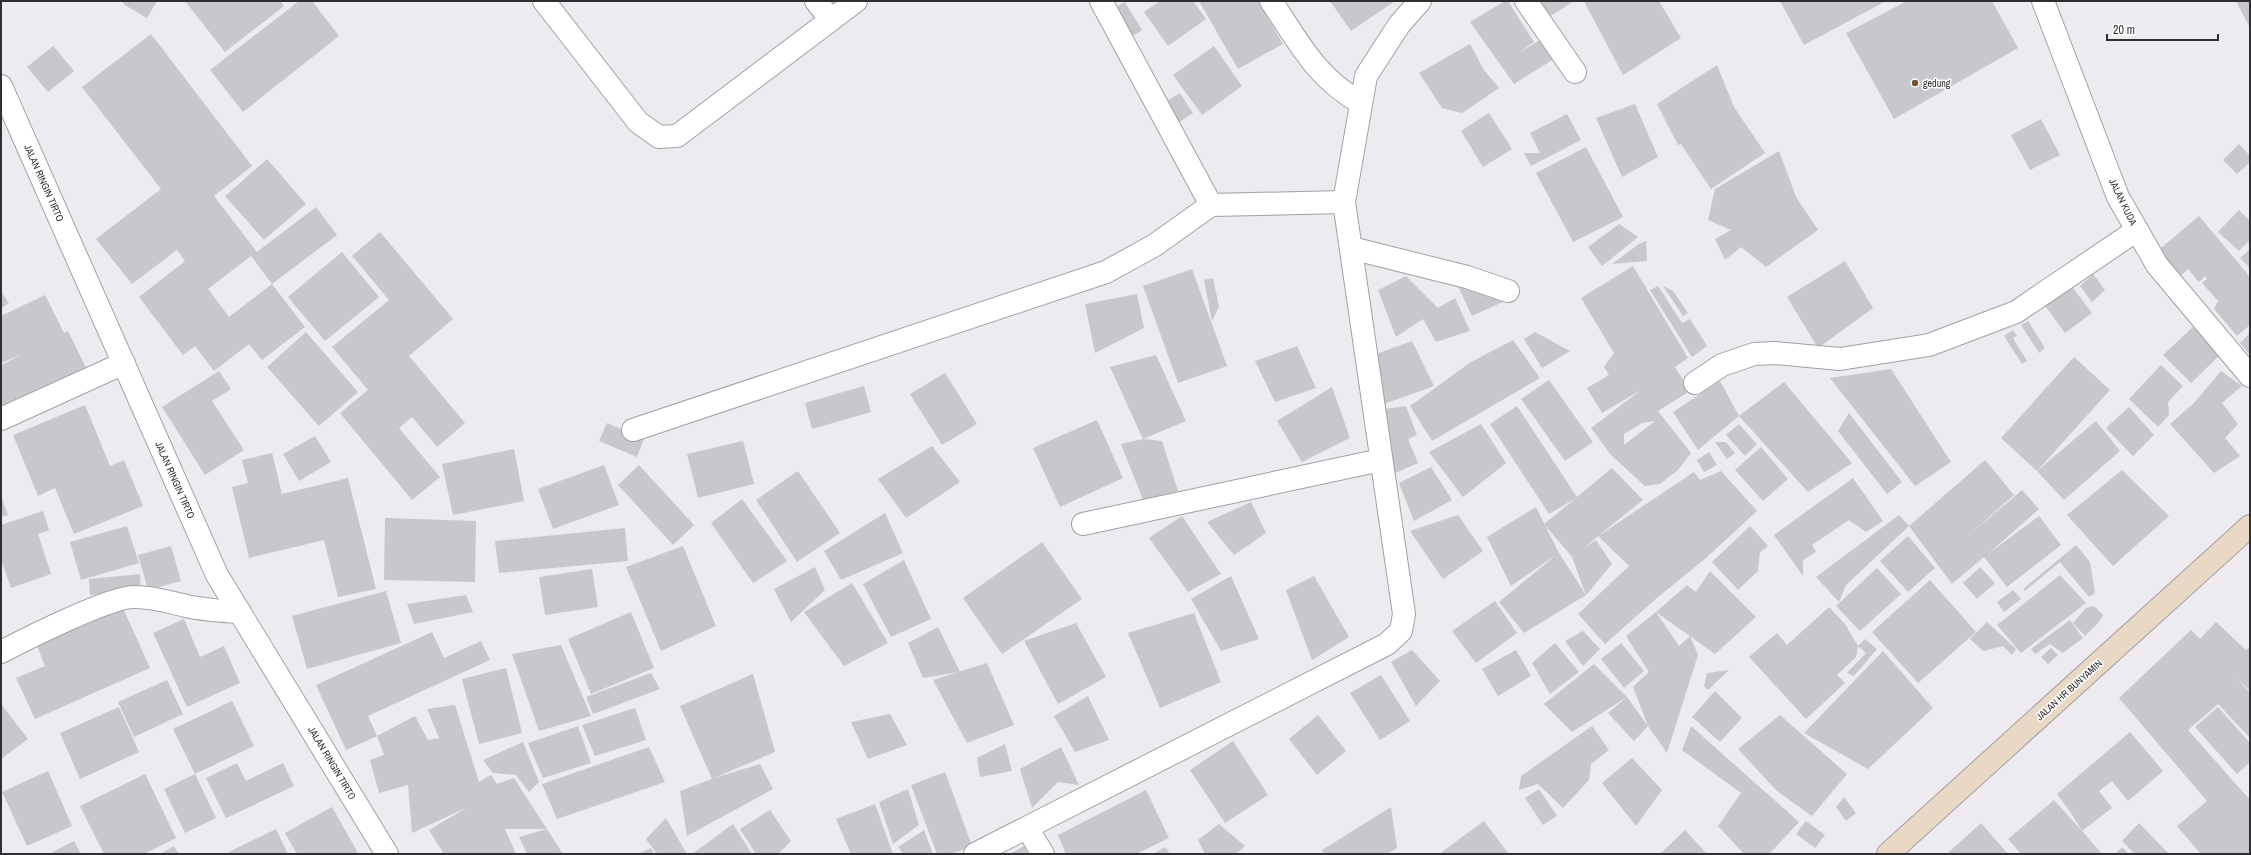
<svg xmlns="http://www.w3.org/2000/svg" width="2251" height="855" viewBox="0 0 2251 855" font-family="'Archivo Narrow',sans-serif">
<rect width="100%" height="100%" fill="#edebf0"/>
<!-- building -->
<g fill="#c8c7cb" fill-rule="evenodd">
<polygon points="125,1 157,1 147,18 123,4"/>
<polygon points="185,1 280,1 284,6 225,52"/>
<polygon points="299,1 312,1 339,36 243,112 210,70"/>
<polygon points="1160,1 1193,1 1206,19 1168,46 1144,12"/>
<polygon points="1199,1 1258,1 1283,44 1238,69"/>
<polygon points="1330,1 1395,1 1351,31"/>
<polygon points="1505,1 1508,1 1534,42 1517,54 1545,37 1557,57 1514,84 1470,22"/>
<polygon points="1536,1 1570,1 1571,3 1547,18"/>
<polygon points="1584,1 1659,1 1681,38 1623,75"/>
<polygon points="1780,1 1886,1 1804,45"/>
<polygon points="1907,1 1992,1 2018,48 1894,119 1846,33"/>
<polygon points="2236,1 2250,1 2250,28"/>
<polygon points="1125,2 1142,30 1130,38 1112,9"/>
<path d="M151 34 252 166 214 196 257 252 316 207 337 235 272 284 305 327 262 360 249 344 214 371 195 346 183 355 139 297 185 261 177 250 132 284 96 239 161 189 82 87ZM251 256 272 284 229 317 208 289Z"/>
<polygon points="1470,44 1484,70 1499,88 1462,113 1442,108 1419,73"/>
<polygon points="53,46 74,71 48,92 27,67"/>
<polygon points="1214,46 1242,86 1202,115 1173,75"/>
<polygon points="1717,65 1734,107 1765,153 1711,189 1681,144 1678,145 1657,104"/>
<polygon points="1180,93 1193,113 1178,123 1165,102"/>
<polygon points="1635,104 1658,157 1622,177 1596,118"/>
<polygon points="1489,113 1512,149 1483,167 1461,131"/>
<polygon points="1567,114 1581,140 1531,166 1524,153 1540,153 1530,133"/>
<polygon points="2041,119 2060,155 2030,170 2011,135"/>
<polygon points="2239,144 2250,156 2250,162 2237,174 2223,160"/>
<polygon points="1586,147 1623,217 1573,242 1536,173"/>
<polygon points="1779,151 1796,197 1818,230 1766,267 1741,247 1725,260 1715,239 1731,230 1708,220 1715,189"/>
<polygon points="267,159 306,204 264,240 225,196"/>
<polygon points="2239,210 2250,221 2250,240 2239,251 2218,232"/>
<polygon points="2199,216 2250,277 2250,325 2237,336 2214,309 2218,301 2202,283 2207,279 2205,276 2199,282 2188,269 2178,278 2168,267 2161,248"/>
<polygon points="1619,224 1638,237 1602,266 1588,247"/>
<polygon points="380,232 453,319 409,356 465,423 437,447 412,417 399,428 440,477 412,500 340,413 368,390 332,347 389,300 352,256"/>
<polygon points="1646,241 1647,261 1612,264 1639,244"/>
<polygon points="2250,249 2250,268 2240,258"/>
<polygon points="342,252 379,297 325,341 288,297"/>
<polygon points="1845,261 1873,308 1818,348 1787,297"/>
<path d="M1633 266 1688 358 1675 367 1690 391 1658 411 1691 453 1678 470 1660 484 1645 486 1611 455 1591 428 1641 390 1602 413 1587 388 1609 375 1604 367 1614 353 1581 298ZM1655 421 1624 445V434L1642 423Z"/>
<polygon points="1192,269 1227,366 1178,383 1143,286"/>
<polygon points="2093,274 2105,290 2092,302 2080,286"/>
<polygon points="1406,276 1438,308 1455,298 1470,331 1436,342 1423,319 1396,337 1378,290"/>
<polygon points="1213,278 1219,307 1212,321 1204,280"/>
<polygon points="1456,282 1505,301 1472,316"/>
<polygon points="2069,283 2092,313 2065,333 2043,303"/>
<polygon points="1658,286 1682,323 1690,319 1707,346 1692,357 1650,290"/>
<polygon points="1663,286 1673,291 1688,313 1683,316"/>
<polygon points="1,292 9,303 1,308"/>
<polygon points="1137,294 1144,328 1095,353 1085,304"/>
<polygon points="45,295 64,333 68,331 89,374 1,416 1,365 23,354 1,363 1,316"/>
<polygon points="2028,321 2045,348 2039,353 2021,325"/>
<polygon points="2193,327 2220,355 2191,383 2163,355"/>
<polygon points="2013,330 2017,336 2013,338 2027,361 2022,364 2004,336"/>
<polygon points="306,332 358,392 319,426 267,367"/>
<polygon points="1535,332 1570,351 1542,368 1524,339"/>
<polygon points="2250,333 2250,355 2240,343"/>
<polygon points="1513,340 1540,378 1432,441 1410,406 1471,362"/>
<polygon points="1412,341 1434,386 1384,404 1376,354"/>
<polygon points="1297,346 1316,388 1275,402 1255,361"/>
<polygon points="1156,355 1186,421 1143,439 1162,441 1178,491 1143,500 1121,444 1143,439 1110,367"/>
<polygon points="2074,357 2110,390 2037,471 2096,421 2120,451 2064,500 2037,471 2001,438"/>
<polygon points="2161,365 2183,386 2168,402 2169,415 2158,427 2129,399"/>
<polygon points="1891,369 1951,462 1915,486 1830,378"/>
<polygon points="219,371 231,389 212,401 244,450 205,475 162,407"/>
<polygon points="2221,371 2242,386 2222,403 2238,424 2225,438 2240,456 2214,473 2170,424 2194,403"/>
<polygon points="945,373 977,424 942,445 910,394"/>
<polygon points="1549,380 1593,442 1565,461 1521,399"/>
<polygon points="1720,381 1739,416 1698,450 1673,412"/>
<polygon points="1784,382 1852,463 1808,492 1739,416"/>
<polygon points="864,386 871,412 812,429 805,403"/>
<polygon points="1332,387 1350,438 1302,462 1277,421"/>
<polygon points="85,405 110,466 124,460 143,506 74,534 55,488 38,496 13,435"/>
<polygon points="1406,406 1417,435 1408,439 1418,463 1391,475 1384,409"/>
<polygon points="1517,406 1577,497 1612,468 1643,500 1598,536 1694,472 1700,480 1721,471 1757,511 1706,558 1658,597 1605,644 1578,614 1629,566 1598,536 1583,549 1596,540 1612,564 1586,595 1572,557 1544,524 1576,498 1549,514 1490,424"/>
<polygon points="2129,407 2154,435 2133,456 2106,428"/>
<polygon points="1849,413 1902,482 1887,494 1838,431"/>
<polygon points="1097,420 1123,478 1060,507 1033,448"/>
<polygon points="607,423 644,439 637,457 599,441"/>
<polygon points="1481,424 1506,463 1463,497 1429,452"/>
<polygon points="1739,424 1757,444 1745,456 1726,435"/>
<polygon points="315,436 331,462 299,481 283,454"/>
<polygon points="743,441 754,484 698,498 687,454"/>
<polygon points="1715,442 1726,442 1735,453 1727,459"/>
<polygon points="932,446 960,482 906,518 878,479"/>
<polygon points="1761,447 1788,479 1763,501 1735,470"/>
<polygon points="514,449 524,501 453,515 442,464"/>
<polygon points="1709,452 1717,465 1704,472 1697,460"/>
<polygon points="272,453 282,494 348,478 376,589 338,597 324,540 249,558 232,487 248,483 242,460"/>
<polygon points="1985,460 2014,495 1964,539 2022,490 2039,509 1988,554 2039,516 2061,545 2007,587 1984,557 1952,584 1909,526"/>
<polygon points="604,465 619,505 553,529 538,489"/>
<polygon points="639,465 694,525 673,545 618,485"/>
<polygon points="1431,467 1452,500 1414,521 1399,483"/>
<polygon points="2122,470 2169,516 2113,566 2067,515"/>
<polygon points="798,471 840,533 797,562 756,500"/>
<polygon points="1853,478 1883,521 1866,532 1849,520 1812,545 1816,552 1803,560 1803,576 1774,535"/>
<polygon points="1,496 8,515 1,517"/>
<polygon points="742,499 787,561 753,583 711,523"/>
<polygon points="1251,502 1266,533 1234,555 1207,522"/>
<polygon points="1536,507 1559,553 1586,595 1524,633 1499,602 1556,555 1511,586 1487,537"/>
<polygon points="43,511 49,530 38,534 51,574 11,588 1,559 1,525"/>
<polygon points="885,513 903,553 841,580 824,551"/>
<polygon points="1458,515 1483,551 1443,579 1410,531"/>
<polygon points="1899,515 1909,526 1846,585 1839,602 1816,577"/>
<polygon points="1182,516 1221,574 1188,592 1149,538"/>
<polygon points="385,518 476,521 475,582 384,580"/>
<polygon points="127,526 139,563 81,580 70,542"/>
<polygon points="1750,526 1768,546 1760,552 1758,571 1738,590 1712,562"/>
<polygon points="625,528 628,561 499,573 495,541"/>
<polygon points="1908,536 1935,568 1908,592 1880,561"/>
<polygon points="1042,542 1082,599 1002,654 963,598"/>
<polygon points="2076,545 2090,562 2095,593 2089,597 2060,562 2025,591 2023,589"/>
<polygon points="171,546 181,581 148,590 138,555"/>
<polygon points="683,546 716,626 661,651 626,567"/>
<polygon points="904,560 931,619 891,637 863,584"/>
<polygon points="815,567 825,590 791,622 774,589"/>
<polygon points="1980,567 1995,583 1977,599 1963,583"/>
<polygon points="1877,568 1901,594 1860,631 1836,606"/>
<polygon points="592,569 598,607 545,615 539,577"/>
<polygon points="1710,571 1756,617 1715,654 1656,612 1687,585 1696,592"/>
<polygon points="140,574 141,591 90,595 89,579"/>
<polygon points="2060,575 2086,603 2021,653 1997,625"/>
<polygon points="1231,576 1259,639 1221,651 1191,599"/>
<polygon points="1314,576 1349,637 1312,660 1286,590"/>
<polygon points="1930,580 1976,632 1918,683 1872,632"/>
<polygon points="852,583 888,643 844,666 804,612"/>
<polygon points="2013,590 2021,599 2004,612 1997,602"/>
<polygon points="386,591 401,643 307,669 292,616"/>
<polygon points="466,595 473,612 414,624 407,604"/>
<polygon points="1495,601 1517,633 1476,663 1452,631"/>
<polygon points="2094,606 2103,615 2098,623 2085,636 2073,623 2086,608"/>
<polygon points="1829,607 1845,624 1858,646 1856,657 1837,675 1845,683 1806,719 1749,657 1777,633 1787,645"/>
<polygon points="123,608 150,668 35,719 16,678 45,666 37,646"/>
<polygon points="631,612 654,668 591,694 568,639"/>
<polygon points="1656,612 1679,646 1690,636 1698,655 1667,753 1648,726 1633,687 1649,672 1626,636"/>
<polygon points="1194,613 1221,682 1160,708 1128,633"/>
<polygon points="184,619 200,657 224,646 240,683 187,707 153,633"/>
<polygon points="2070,620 2083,638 2063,653 2050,644 2035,654 2031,649"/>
<polygon points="1987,622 2016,649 2012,655 2003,646 1983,651 1970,639"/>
<polygon points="2216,622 2246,650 2250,646 2250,691 2235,676 2250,693 2250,738 2218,704 2188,730 2250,800 2250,852 2248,854 2201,854 2177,826 2207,801 2119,698 2191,630 2200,639"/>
<polygon points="1076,623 1106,677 1058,704 1024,641"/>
<polygon points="938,627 960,672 923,678 908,643"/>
<polygon points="1583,631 1600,649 1583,666 1565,641"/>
<polygon points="432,632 444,658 481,641 490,660 368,716 377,736 346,750 316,685"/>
<polygon points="1865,639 1877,649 1854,676 1847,673 1866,653 1858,646"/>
<polygon points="1555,643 1579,672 1550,694 1532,663"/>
<polygon points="1621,643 1644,671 1624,688 1601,659"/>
<polygon points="561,645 591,716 539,731 512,654"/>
<polygon points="2051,648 2058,655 2048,664 2041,657"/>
<polygon points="1412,650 1440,681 1416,706 1391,662"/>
<polygon points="1516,650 1531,676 1498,696 1482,669"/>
<polygon points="1883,651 1933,708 1868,769 1804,733"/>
<polygon points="987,663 1014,725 967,743 933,680"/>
<polygon points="1594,664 1627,697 1648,726 1634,741 1608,713 1627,697 1572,732 1544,704"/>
<polygon points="506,668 522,733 479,744 462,679"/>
<polygon points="1729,670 1708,690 1704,686 1707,673"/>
<polygon points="651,673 660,689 593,714 586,697"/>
<polygon points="753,674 775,752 714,778 760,764 773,789 687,836 680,791 712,779 680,706"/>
<polygon points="1381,675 1410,721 1380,740 1350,693"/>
<polygon points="167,680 183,714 134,737 118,702"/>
<polygon points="1715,691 1742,718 1720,742 1692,717"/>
<polygon points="1088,696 1109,740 1075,752 1054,716"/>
<polygon points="232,701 254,746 195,774 173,729"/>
<polygon points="1,704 28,739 1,759"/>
<polygon points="455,705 479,782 491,775 497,784 514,778 563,854 527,854 519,837 547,829 505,829 516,854 444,854 429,830 468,807 412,833 408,785 379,793 370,760 384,755 377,736 415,716 428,740 439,738 427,709"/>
<polygon points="119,707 139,752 80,779 60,733"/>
<polygon points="2218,707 2250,743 2250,762 2237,774 2195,727"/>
<polygon points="635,708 646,740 595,756 582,725"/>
<polygon points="890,714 907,745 868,759 851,722"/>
<polygon points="1318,715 1346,751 1317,775 1289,739"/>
<polygon points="1780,715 1847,774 1812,816 1777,791 1738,749"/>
<polygon points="578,726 591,763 543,778 528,743"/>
<polygon points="1592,726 1609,750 1591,764 1589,780 1563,808 1538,784 1519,790 1521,776"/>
<polygon points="1691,726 1799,822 1769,854 1744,854 1718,826 1741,793 1682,750"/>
<polygon points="2130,732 2163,771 2128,801 2112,781 2099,791 2112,808 2082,831 2071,813 2057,794"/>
<polygon points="1233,741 1268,795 1225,823 1190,770"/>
<polygon points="523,742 539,782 529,792 516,775 493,773 483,760"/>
<polygon points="1005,744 1012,771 980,777 977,758"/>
<polygon points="649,747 665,782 557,819 542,784"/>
<polygon points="1061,747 1079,785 1058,782 1032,808 1020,769"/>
<polygon points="1632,758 1662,790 1636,826 1602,783"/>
<polygon points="237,763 246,781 283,763 294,786 226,818 206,778"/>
<polygon points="48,771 72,826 27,846 2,792"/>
<polygon points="945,772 972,846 951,854 937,854 911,785"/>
<polygon points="145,774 176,838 144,854 104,854 80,806"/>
<polygon points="195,774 216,818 185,833 164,789"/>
<polygon points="908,789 919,825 893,844 879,802"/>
<polygon points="1539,789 1557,816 1543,825 1525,798"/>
<polygon points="1146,790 1169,838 1136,854 1066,854 1058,835"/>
<polygon points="1844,797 1856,813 1846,821 1836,807"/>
<polygon points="2054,800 2082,831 2102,854 2021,854 2008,839"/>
<polygon points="875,804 893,854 851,854 836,819"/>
<polygon points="332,807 358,853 297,854 285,833"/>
<polygon points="1391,807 1397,848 1387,854 1323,854 1322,850"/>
<polygon points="770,810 791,841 778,854 756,854 740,829"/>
<polygon points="666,818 687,854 657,854 646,839"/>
<polygon points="1484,821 1508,853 1506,854 1439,854"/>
<polygon points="1806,821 1825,835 1815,848 1796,834"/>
<polygon points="1981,823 2008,854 1950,854 1949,852"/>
<polygon points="2139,823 2169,854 2135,854 2122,841"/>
<polygon points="733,824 752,854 692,854"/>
<polygon points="1219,824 1245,846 1236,854 1205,854 1198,840"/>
<polygon points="276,829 288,854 225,854"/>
<polygon points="924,830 933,854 903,854 898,847"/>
<polygon points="1685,830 1707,854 1660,854"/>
<polygon points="74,841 81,854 49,854"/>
<polygon points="174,846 179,854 160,854"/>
<polygon points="1024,846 1028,854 1010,854"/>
<polygon points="1165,847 1170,854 1153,854"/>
<polygon points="2122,847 2129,854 2115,854"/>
<polygon points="651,848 654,854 638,854"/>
</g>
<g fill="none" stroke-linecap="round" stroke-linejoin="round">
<defs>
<g id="minor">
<polyline points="544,1 638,122 659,137 677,136 856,1"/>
<polyline points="816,1 831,20"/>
<polyline points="1101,1 1211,205"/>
<path d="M1271 1C1299 42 1315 77 1361 103"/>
<polyline points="1526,1 1575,72"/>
<polyline points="2043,1 2118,197 2137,230 2157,265 2250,376"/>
<polyline points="1351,248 1467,277 1508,291"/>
<polyline points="1695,383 1722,365 1754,354 1775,353 1840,359 1929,345 2016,312 2137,230"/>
<polyline points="1,419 124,363"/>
<polyline points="633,430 1106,272 1155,245 1211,205 1344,202"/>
<polyline points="1083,524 1381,460"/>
<path d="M1 652C26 639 111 596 135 597 153 597 169 602 186 606 204 610 222 611 240 612"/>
<polyline points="1027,828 1043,854"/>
<polyline points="975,854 1387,644 1401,631 1404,614 1344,202 1366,76 1399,25 1420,1"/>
</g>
<polyline id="tertiary" points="1,86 217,575 387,854"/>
<polyline id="secondary" points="1888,854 2250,526"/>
</defs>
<!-- minor casing -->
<use href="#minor" stroke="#a1a0a4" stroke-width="24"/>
<!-- tertiary casing -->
<use href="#tertiary" stroke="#a1a0a4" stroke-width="24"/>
<!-- secondary casing -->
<use href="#secondary" stroke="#a1a0a4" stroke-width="24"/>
<!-- minor -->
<use href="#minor" stroke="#fff" stroke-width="22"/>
<!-- tertiary -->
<use href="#tertiary" stroke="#fff" stroke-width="22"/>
<!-- secondary -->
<use href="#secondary" stroke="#e9d9c4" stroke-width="22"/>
</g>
<!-- markers -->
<circle fill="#76552c" stroke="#fff" stroke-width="1.5" cx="1915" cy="83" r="4"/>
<g text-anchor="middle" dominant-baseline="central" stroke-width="3" stroke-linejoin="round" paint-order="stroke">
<!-- poi labels -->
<g font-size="10" fill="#2f2e30" stroke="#fff" text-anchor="start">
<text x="1923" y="83">gedung</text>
</g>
<!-- street labels -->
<g font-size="10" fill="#2f2e30" stroke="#fff">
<text transform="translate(44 183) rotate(66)">JALAN RINGIN TIRTO</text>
<text transform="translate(2123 202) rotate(64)">JALAN KUDA</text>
<text transform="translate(175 480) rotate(66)">JALAN RINGIN TIRTO</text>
<text transform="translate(2069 690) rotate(-42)">JALAN HR BUNYAMIN</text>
<text transform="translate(332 763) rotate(59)">JALAN RINGIN TIRTO</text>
</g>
</g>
<!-- border -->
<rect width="2251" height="855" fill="none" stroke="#2f2e30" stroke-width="4"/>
<!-- scale -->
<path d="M2107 34v6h111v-6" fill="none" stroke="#2f2e30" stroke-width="2"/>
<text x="2113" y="34" font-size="12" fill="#2f2e30" stroke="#ffffff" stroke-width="3" paint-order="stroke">20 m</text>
</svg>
